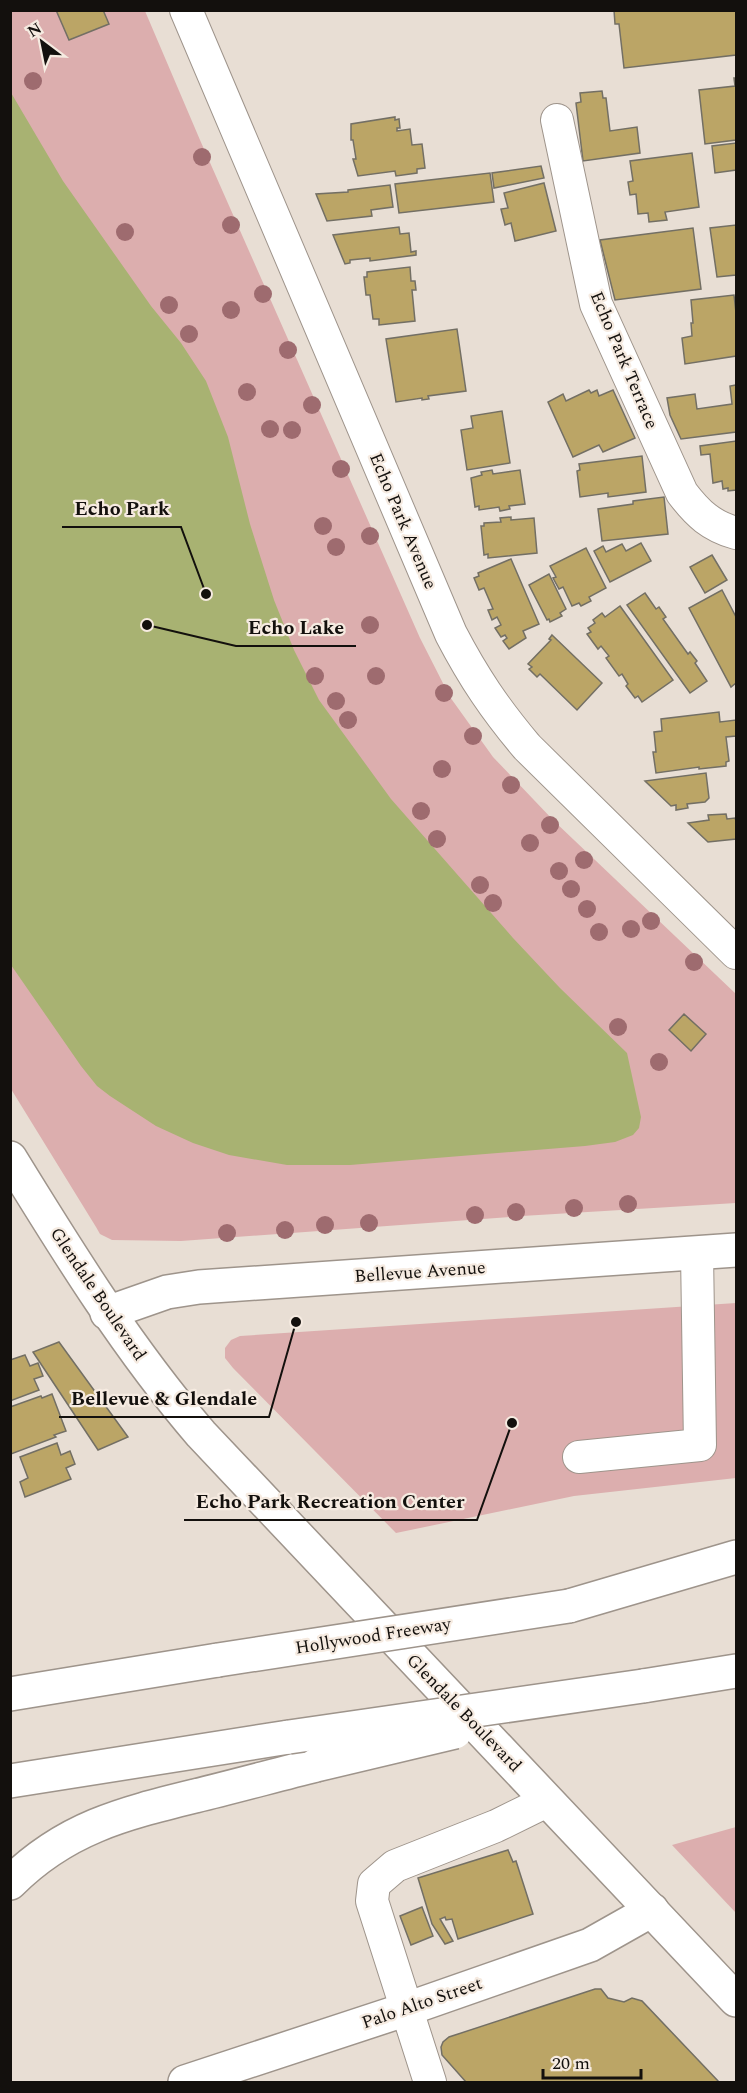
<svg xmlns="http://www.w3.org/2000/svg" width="747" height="2093" viewBox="0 0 747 2093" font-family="Spectral,serif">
<rect width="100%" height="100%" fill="#e8ded4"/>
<!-- green -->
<g fill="#dcaeae">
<polygon points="11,11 145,11 200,140 420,638 450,697 493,757 554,821 736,994 736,1203 522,1216 181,1241 112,1240 100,1234 96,1227 11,1089"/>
<polygon points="736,1303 736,1478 574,1496 396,1533 233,1368 225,1358 225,1348 231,1340 240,1336"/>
<polygon points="736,1827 736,1913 672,1845"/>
</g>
<!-- water -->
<polygon fill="#a8b272" points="10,91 63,181 151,306 181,343 206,381 228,437 250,524 274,600 294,650 319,700 391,799 513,938 560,988 627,1053 641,1117 639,1128 633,1135 615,1142 585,1146 350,1165 287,1165 229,1155 193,1143 156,1126 110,1096 97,1086 81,1066 11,965"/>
<!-- building -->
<g fill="#bba566" stroke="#736f64" stroke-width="1.5">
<polygon points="56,10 103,10 109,24 69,40"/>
<polygon points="614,10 736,10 736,55 624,68 619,24 615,24"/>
<polygon points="734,78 736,78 736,140 705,144 699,90 735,86"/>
<polygon points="602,91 603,98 606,98 610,131 637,127 640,153 583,161 576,103 581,102 580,93"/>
<polygon points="395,117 395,120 399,119 400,128 397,128 397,131 410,129 412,145 422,144 425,168 417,169 417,173 396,176 395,171 358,176 353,159 356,159 353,140 351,140 351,124"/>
<polygon points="736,143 736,170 715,173 712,146"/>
<polygon points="692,153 699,207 665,212 667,220 649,222 648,213 638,214 636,194 630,195 628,182 633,181 630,161"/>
<polygon points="541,166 544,178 494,188 492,173"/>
<polygon points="490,173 494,202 399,213 395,184"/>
<polygon points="544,183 556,231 515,241 511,223 505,225 501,209 508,208 504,193"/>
<polygon points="390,185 393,207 371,210 372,216 327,221 316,194 348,192 348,190"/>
<polygon points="736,225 736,275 717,277 710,228"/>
<polygon points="399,227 400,234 409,233 411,252 416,251 416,255 370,261 370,258 350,260 350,263 345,264 333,235"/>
<polygon points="693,228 701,289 615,300 600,240"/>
<polygon points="410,267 411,281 415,281 416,290 412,290 415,321 379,325 379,319 373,319 370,295 366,295 364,277 367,277 367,272"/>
<polygon points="734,295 736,313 736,356 685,364 682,338 692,336 691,323 693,323 691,300"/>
<polygon points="457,329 466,391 428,396 429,399 422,400 422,398 396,402 386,339"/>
<polygon points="736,385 736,432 681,439 670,415 667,398 695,394 697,409 732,404 730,386"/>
<polygon points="589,390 591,393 597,390 599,396 613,390 635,438 603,452 599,445 573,457 548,402 563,394 566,401"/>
<polygon points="502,411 510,463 467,470 461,430 473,428 471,416"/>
<polygon points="736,441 736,490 728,491 728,488 723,489 722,481 713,483 710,454 701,455 700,446"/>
<polygon points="642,456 646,492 608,497 608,493 580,497 577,471 580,470 579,464"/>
<polygon points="492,470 493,474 520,470 525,504 509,506 510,509 500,511 499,507 479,510 479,506 475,507 471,478 482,475 481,472"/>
<polygon points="664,497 668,534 602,541 598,509 633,504 633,501"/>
<polygon points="511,517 511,520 534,518 537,553 488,558 488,554 484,555 481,526 484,526 484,523 501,522 500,518"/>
<polygon points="641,543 651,561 610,582 594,551 603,546 606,552 622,544 626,551"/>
<polygon points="586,548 606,588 589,597 591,601 581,606 579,603 572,606 563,587 559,589 553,578 556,577 550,566"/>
<polygon points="712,555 727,580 705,593 690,567"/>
<polygon points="511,559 539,624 523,631 526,638 509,649 503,641 507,638 505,635 501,637 495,628 501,625 497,617 492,620 488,610 493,609 484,588 479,590 474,578 479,576 478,573"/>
<polygon points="549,574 566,609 560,613 562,616 550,622 549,619 547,620 529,585"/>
<polygon points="722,590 736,617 736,683 731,687 689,608"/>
<polygon points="645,593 656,609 659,607 666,617 663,619 688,654 690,652 697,661 695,663 707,681 690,693 627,605"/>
<polygon points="620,606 673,680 642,702 638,696 635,698 626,686 628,684 622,674 619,676 606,658 609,656 601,646 598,649 587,634 591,632 588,628 595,623 593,620 602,613 605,617"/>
<polygon points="552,635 602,683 577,710 540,674 537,677 529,669 532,667 528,664 551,640 549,639"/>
<polygon points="719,712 720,722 736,720 736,736 726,737 729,761 726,762 726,766 699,769 699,767 656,773 653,752 656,752 654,732 662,731 661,719"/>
<polygon points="706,773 709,798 705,802 687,804 688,808 676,810 676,805 671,806 645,781"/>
<polygon points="726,814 727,819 735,818 736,821 736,839 708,842 688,823 709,820 708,815"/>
<polygon points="684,1014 706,1034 691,1051 669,1030"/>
<polygon points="59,1342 128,1437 98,1450 33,1352"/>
<polygon points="25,1355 30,1366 38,1363 43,1376 34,1379 39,1390 10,1401 10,1360"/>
<polygon points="52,1394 66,1431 54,1435 56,1437 11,1454 10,1407 41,1396 42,1398"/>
<polygon points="57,1443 61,1455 70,1451 75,1464 66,1468 71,1479 25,1497 20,1482 28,1478 20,1457"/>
<polygon points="508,1850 513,1862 516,1861 533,1914 458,1939 452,1919 446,1920 445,1917 440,1919 453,1941 445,1944 432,1924 418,1878"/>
<polygon points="422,1907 433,1936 411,1945 400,1916"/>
<polygon points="595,1989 601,1989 608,1998 624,2002 632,1998 642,2001 719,2082 466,2082 442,2055 441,2047 443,2042 449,2037"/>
</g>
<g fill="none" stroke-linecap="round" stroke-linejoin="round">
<defs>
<g id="minor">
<path d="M186 10 451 634C474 678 495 709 527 747L736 953"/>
<path d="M557 120 596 304 682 493C698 514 711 526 736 533"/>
<polyline points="579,1457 700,1445 697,1253"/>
<polyline points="430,2082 372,1901 374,1884 395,1866 496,1826 547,1801"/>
</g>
<g id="major">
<path d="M10 1158C69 1254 128 1349 201 1434L736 2000"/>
<polyline points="107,1313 167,1292 199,1287 736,1250"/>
<polyline points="185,2082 407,2009 590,1945 652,1910"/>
</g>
<g id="highway">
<polyline points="569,1606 736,1557"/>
<polyline points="643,1686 736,1671"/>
<polyline points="10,1694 218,1660"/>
<polyline points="10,1781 289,1737"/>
<path d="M10 1883C65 1828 122 1814 195 1796 236 1786 276 1775 316 1765"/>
</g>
</defs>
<!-- minor casing -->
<use href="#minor" stroke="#9e948b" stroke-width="34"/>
<!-- major casing -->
<use href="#major" stroke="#9e948b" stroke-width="36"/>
<!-- highway casing -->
<use href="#highway" stroke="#9e948b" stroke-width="36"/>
<!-- minor -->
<use href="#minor" stroke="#fff" stroke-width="32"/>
<!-- major -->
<use href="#major" stroke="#fff" stroke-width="33"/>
<!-- highway -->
<use href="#highway" stroke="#fff" stroke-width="33"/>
<defs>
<g id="highway-bridge">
<polyline points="218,1660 569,1606"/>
<polyline points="289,1737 643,1686"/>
<polyline points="316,1765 455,1732"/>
</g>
</defs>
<!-- highway-bridge casing -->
<use href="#highway-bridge" stroke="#9e948b" stroke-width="36" stroke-linecap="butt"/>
<!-- highway-bridge -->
<use href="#highway-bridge" stroke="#fff" stroke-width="33"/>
</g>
<!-- trees -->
<g fill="#9e6b6f">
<circle cx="33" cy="81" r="9"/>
<circle cx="202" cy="157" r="9"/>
<circle cx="231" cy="225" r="9"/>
<circle cx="125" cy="232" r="9"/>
<circle cx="263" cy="294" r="9"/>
<circle cx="169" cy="305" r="9"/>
<circle cx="231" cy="310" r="9"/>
<circle cx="189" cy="334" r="9"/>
<circle cx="288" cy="350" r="9"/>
<circle cx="247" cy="392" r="9"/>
<circle cx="312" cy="405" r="9"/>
<circle cx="270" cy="429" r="9"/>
<circle cx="292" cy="430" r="9"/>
<circle cx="341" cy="469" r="9"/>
<circle cx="323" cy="526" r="9"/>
<circle cx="370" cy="536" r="9"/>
<circle cx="336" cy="547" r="9"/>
<circle cx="370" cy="625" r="9"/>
<circle cx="315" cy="676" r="9"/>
<circle cx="376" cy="676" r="9"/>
<circle cx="444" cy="693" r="9"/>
<circle cx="336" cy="701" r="9"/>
<circle cx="348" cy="720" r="9"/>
<circle cx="473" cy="736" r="9"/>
<circle cx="442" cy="769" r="9"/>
<circle cx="511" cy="785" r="9"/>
<circle cx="421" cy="811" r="9"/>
<circle cx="550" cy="825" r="9"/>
<circle cx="437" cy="839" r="9"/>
<circle cx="530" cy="843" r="9"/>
<circle cx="584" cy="860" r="9"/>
<circle cx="559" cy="871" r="9"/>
<circle cx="480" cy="885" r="9"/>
<circle cx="571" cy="889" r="9"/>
<circle cx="493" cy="903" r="9"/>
<circle cx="587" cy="909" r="9"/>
<circle cx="651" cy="921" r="9"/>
<circle cx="631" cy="929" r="9"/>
<circle cx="599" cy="932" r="9"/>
<circle cx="694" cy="962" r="9"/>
<circle cx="618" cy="1027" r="9"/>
<circle cx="659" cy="1062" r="9"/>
<circle cx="628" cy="1204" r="9"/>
<circle cx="574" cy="1208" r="9"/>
<circle cx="516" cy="1212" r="9"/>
<circle cx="475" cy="1215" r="9"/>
<circle cx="369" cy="1223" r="9"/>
<circle cx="325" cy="1225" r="9"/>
<circle cx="285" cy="1230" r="9"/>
<circle cx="227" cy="1233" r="9"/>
</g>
<g text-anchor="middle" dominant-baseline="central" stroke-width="4.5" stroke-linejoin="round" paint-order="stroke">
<!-- street labels -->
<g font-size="18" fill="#13100d" stroke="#f6ebe1">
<text transform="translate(624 360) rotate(67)">Echo Park Terrace</text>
<text transform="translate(403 521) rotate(67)">Echo Park Avenue</text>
<text transform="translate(420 1272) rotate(-4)">Bellevue Avenue</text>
<text transform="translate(98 1294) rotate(56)">Glendale Boulevard</text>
<text transform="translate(373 1636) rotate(-9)">Hollywood Freeway</text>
<text transform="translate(464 1713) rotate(46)">Glendale Boulevard</text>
<text transform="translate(422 2003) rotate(-19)">Palo Alto Street</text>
</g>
</g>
<!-- callouts -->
<path fill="none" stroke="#13100d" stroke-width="2" d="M206 594L181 527H62M147 625L236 646H356M296 1322L269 1417H59M512 1423L477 1520H184"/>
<g fill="#13100d" stroke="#f6ebe1" stroke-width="2">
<circle cx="206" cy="594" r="6"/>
<circle cx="147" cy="625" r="6"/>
<circle cx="296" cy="1322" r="6"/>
<circle cx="512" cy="1423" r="6"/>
</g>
<g font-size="20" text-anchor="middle" font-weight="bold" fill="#13100d" stroke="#f6ebe1" stroke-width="4.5" stroke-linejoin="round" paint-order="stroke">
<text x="122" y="515">Echo Park</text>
<text x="296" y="634">Echo Lake</text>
<text x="164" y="1405">Bellevue &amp; Glendale</text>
<text x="330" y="1508">Echo Park Recreation Center</text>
</g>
<!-- border -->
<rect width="747" height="2093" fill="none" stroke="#13100d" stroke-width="24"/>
<!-- north arrow -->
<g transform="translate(42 42) rotate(328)" stroke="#f6ebe1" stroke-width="4.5" paint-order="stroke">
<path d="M0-4.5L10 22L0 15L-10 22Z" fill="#13100d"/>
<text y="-9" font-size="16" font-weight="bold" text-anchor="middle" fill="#13100d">N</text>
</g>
<!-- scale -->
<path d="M543 2069v9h98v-9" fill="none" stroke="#13100d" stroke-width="3"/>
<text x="552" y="2069" font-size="18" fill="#13100d" stroke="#f6ebe1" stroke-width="4.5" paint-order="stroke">20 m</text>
</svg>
